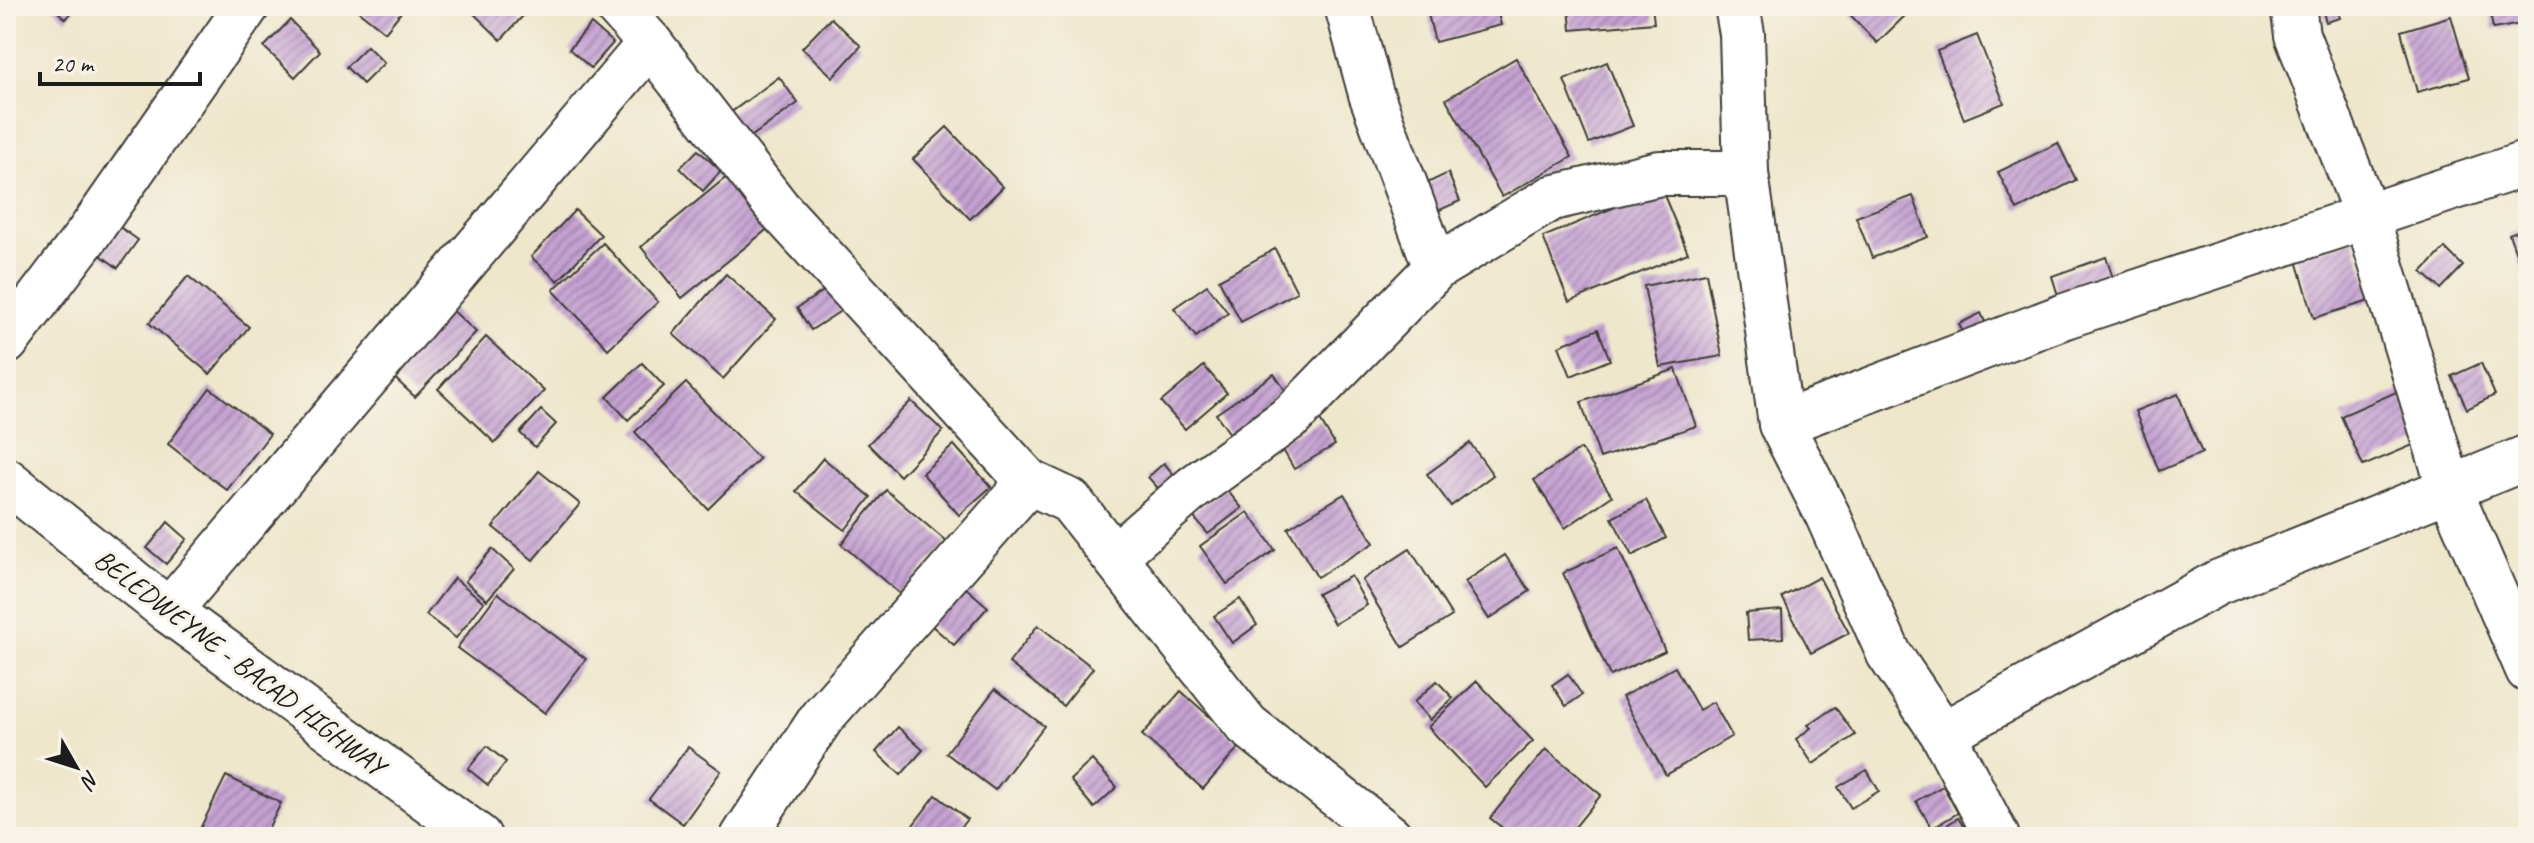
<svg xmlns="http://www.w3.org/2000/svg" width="2534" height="843" viewBox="0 0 2534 843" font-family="Caveat,sans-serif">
<defs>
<pattern id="building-hatch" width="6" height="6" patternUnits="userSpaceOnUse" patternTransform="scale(2)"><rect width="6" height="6" fill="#c5a1d2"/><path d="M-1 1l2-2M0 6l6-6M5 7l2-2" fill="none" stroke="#9f82aa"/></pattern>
</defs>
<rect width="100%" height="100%" fill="#f7f3e8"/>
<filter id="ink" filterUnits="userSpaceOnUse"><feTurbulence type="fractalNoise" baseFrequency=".0125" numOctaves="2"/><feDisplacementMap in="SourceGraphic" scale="16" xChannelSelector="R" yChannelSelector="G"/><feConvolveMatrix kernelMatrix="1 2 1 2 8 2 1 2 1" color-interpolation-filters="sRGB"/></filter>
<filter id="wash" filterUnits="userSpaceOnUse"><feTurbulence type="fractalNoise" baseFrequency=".006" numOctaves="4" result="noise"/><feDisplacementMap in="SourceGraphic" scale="32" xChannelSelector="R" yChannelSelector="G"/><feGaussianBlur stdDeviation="1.8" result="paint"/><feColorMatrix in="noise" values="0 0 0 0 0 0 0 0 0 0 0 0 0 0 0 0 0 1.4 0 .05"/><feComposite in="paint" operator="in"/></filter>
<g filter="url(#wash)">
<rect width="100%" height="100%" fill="#eee7cc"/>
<g id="blocks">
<!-- building -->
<g fill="url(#building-hatch)">
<polygon points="51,6 77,6 66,19"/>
<polygon points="352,6 406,6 385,32"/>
<polygon points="466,6 532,6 501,40"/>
<polygon points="1426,6 1496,6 1501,25 1435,42"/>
<polygon points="1569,6 1652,6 1654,23 1571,30"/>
<polygon points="1842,6 1915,6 1877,43"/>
<polygon points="2321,6 2337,6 2340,18 2326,22"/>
<polygon points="2489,6 2518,6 2521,24 2493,29"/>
<polygon points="2451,16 2469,78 2417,92 2401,31"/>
<polygon points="831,18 861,46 833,77 802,48"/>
<polygon points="290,20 320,51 295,77 264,47"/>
<polygon points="591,24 613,43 591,68 569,49"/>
<polygon points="1977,35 2004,103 1964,119 1937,51"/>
<polygon points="367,46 384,63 363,84 346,67"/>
<polygon points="1516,58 1572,157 1502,197 1446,99"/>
<polygon points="1607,62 1633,126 1589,143 1564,80"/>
<polygon points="779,77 798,103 745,141 726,116"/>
<polygon points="947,127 1003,187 970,219 913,159"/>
<polygon points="2058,143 2076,180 2017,210 1998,172"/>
<polygon points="698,150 721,171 703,191 680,168"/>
<polygon points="1448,173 1460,201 1433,213 1421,186"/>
<polygon points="729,175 770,227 682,298 641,247"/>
<polygon points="1661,188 1688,253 1569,302 1543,237"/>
<polygon points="1913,196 1928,237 1872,258 1856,217"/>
<polygon points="575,210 601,235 558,281 531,257"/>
<polygon points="110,220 138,240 118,268 91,248"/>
<polygon points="2528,227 2528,286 2509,234"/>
<polygon points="2354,240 2373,300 2314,318 2296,257"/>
<polygon points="603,243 658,302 608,349 553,290"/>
<polygon points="2445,248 2463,266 2441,289 2422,272"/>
<polygon points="1275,249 1297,292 1241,322 1219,280"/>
<polygon points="2106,257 2115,284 2060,302 2052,276"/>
<polygon points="1706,273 1722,356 1660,367 1644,286"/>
<polygon points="726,274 776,319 723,379 673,334"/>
<polygon points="188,276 249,327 210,374 149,323"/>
<polygon points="836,283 850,305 811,330 797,308"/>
<polygon points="1207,285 1228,313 1196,337 1174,308"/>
<polygon points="449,307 476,332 415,397 388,372"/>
<polygon points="1981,313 1989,331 1967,341 1959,324"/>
<polygon points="1598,329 1610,360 1571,376 1559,346"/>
<polygon points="486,337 544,391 495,443 438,389"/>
<polygon points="642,363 664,386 628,420 607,397"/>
<polygon points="2481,363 2495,395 2467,409 2452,376"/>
<polygon points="1204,366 1227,393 1185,429 1161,402"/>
<polygon points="1676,369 1696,426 1600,458 1581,402"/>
<polygon points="1274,374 1294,403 1237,444 1216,414"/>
<polygon points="686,383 759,459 708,509 635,432"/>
<polygon points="210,388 270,434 227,490 168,444"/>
<polygon points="2403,389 2425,440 2363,466 2341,416"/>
<polygon points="2178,394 2202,453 2159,471 2135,411"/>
<polygon points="911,401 943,431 900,476 868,444"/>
<polygon points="541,410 556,424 535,447 520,433"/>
<polygon points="1320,420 1335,445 1294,469 1279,443"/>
<polygon points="1470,443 1493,475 1451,506 1427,474"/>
<polygon points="954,445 991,487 959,515 922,473"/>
<polygon points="1581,449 1612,496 1565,528 1534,480"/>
<polygon points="823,458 871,497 845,530 796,491"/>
<polygon points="1164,463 1180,482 1165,496 1148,477"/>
<polygon points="539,471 580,504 533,560 493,527"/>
<polygon points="1225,488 1242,508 1208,534 1191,514"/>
<polygon points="886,490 947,542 901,595 841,544"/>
<polygon points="1344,494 1374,543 1317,577 1288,528"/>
<polygon points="1646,500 1666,538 1632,556 1612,518"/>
<polygon points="1248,512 1275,550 1227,584 1200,546"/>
<polygon points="168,522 187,539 166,564 147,548"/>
<polygon points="1618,548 1665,651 1610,676 1563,573"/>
<polygon points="492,549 514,569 487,600 465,581"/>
<polygon points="1410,549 1452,616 1403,647 1362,580"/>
<polygon points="1505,555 1530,591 1489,619 1465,582"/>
<polygon points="1351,576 1367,605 1334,624 1317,594"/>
<polygon points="1819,577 1849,633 1811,653 1782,597"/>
<polygon points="454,578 484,602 456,638 426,615"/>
<polygon points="958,581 988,607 954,645 924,619"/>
<polygon points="498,593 586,659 545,713 457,648"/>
<polygon points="1240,599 1257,625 1232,643 1214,616"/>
<polygon points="1782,610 1783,638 1748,640 1746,613"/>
<polygon points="1038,625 1093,668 1063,706 1009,663"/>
<polygon points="1675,667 1699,710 1713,702 1732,736 1666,775 1622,697"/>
<polygon points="1568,674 1582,695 1566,706 1552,685"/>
<polygon points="1437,681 1453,698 1430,720 1414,702"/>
<polygon points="1477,681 1533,741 1485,787 1428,727"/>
<polygon points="995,689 1044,726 995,790 946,753"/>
<polygon points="1181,691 1241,745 1203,789 1142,735"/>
<polygon points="1835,707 1855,735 1813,764 1796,739 1811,728 1808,725"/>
<polygon points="898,727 923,750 901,775 876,752"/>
<polygon points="487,746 506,762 488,785 468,769"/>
<polygon points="688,747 721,771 683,824 649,799"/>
<polygon points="1546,749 1601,795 1567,837 1514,837 1490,818"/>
<polygon points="1092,760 1117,787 1094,808 1070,780"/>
<polygon points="1867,770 1879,791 1851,808 1838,787"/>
<polygon points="226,776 281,803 264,837 196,837"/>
<polygon points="1943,786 1958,813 1932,828 1916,801"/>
<polygon points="936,795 967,819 953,837 904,837"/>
<polygon points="1958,818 1968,834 1947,837 1942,828"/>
</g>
</g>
</g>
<g filter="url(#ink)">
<use href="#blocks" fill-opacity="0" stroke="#3c3a36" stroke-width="2"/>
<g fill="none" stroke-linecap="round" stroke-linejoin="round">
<defs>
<g id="minor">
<polyline points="617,6 650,43 778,208 1029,482 1070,501 1247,725 1390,837"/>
<polyline points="1347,6 1371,94 1436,268"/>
<polyline points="1737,6 1742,34 1746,173 1781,424 1828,516 1889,654 1943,734 1997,837"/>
<polyline points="2293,6 2297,35 2366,214 2450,490 2528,670"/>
<polyline points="6,342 88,234 247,6"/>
<polyline points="1781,424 2065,316 2528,163"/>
<polyline points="1115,556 1193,488 1292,416 1436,268 1552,198 1660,173 1746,173"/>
<polyline points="169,611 650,43"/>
<polyline points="1943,734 2217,583 2528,457"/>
<polyline points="743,837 822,717 1029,482"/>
</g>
<polyline id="tertiary" points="6,480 169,611 479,837"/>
</defs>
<!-- minor casing -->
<use href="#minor" stroke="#3c3a36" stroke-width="48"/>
<!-- tertiary casing -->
<use href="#tertiary" stroke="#3c3a36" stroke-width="48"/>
<!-- minor -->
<use href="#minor" stroke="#fff" stroke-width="44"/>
<!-- tertiary -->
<use href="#tertiary" stroke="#fff" stroke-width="44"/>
</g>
</g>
<g text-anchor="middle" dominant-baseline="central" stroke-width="6" stroke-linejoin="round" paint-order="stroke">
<!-- street labels -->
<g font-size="28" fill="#1c1c1c" stroke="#f7f3e8">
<text transform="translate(240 662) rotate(37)">BELEDWEYNE - BACAD HIGHWAY</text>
</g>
</g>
<!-- margin -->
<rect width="2534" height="843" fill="none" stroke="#f7f3e8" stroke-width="32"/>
<!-- north arrow -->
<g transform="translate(76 767) rotate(129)" stroke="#f7f3e8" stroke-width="6" paint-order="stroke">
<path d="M0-6L14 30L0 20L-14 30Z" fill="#1c1c1c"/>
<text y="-12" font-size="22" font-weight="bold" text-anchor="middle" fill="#1c1c1c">N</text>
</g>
<!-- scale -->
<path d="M40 72v12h160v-12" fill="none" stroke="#1c1c1c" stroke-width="4"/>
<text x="52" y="72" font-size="24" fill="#1c1c1c" stroke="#f7f3e8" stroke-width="6" paint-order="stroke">20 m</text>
</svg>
